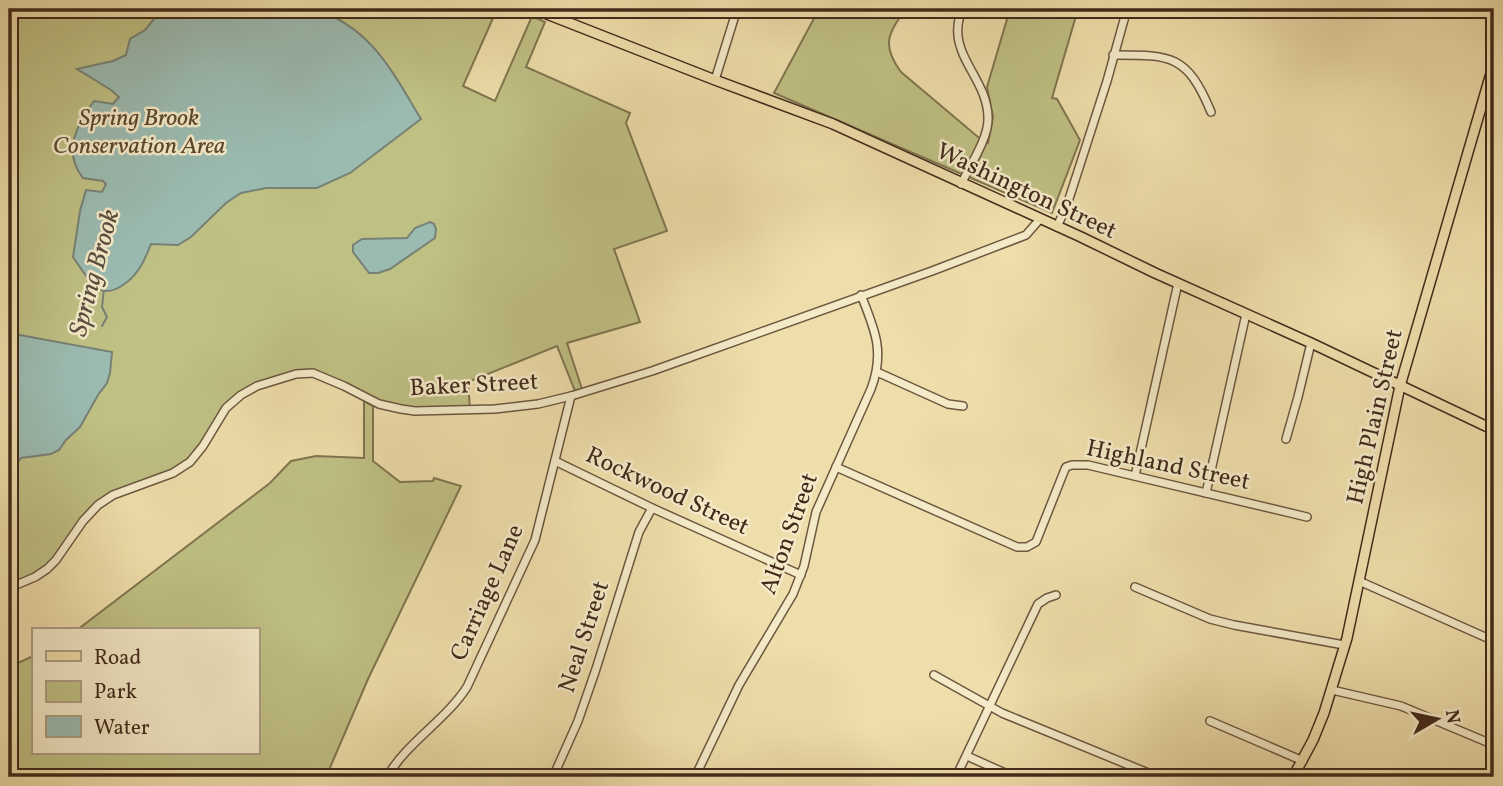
<svg xmlns="http://www.w3.org/2000/svg" width="1503" height="786" viewBox="0 0 1503 786" font-family="Vollkorn,serif">
<rect width="100%" height="100%" fill="#eedeab"/>
<filter id="stains"><feTurbulence type="fractalNoise" baseFrequency=".00286" numOctaves="4"/><feColorMatrix values="0 0 0 0 .2 0 0 0 0 .09 0 0 0 0 .02 0 0 0 .5 -.17"/></filter>
<radialGradient id="worn" r=".72"><stop offset=".6" stop-color="#630" stop-opacity="0"/><stop offset="1" stop-color="#630" stop-opacity=".3"/></radialGradient>
<!-- green -->
<g fill="#bfc084" stroke="#807550" stroke-width="2">
<polygon points="9,9 497,9 463,86 495,101 532,16 545,22 526,67 630,113 626,123 667,231 614,249 640,322 567,343 582,389 575,391 557,346 468,382 470,409 401,409 313,373 257,386 226,408 190,462 98,505 47,569 9,588"/>
<path d="M819 9H906C888 33 881 45 901 72L978 137 988 143 993 117 987 87 1010 9H1078L1052 98 1057 99 1080 140 1052 213 774 93Z"/>
<polygon points="364,401 373,406 373,461 400,482 433,481 434,478 461,486 368,679 326,777 9,777 9,667 33,656 33,753 257,753 257,630 77,630 270,483 291,461 316,456 364,458"/>
</g>
<!-- water -->
<g fill="#9bbbb1" stroke="#778175" stroke-width="2">
<path d="M162 9H314C371 27 392 71 421 119L350 173 317 188H266L241 193 226 203 191 237 178 245 151 244C147 253 144 262 139 269 131 281 111 298 97 288 88 281 80 267 73 257L80 211 86 190 102 192 106 184 103 181 83 178C62 152 77 124 94 101L113 104 119 97 111 90 77 69 113 61 126 55 130 39 145 30Z"/>
<polygon points="430,222 434,224 436,229 435,238 390,269 378,273 369,273 353,252 353,245 362,239 407,238 415,228"/>
<polygon points="9,333 112,352 110,373 107,383 98,395 80,427 66,440 59,450 51,454 21,458 9,473"/>
</g>
<g fill="none" stroke-linecap="round" stroke-linejoin="round">
<!-- stream -->
<polyline stroke="#778175" stroke-width="2" points="102,326 107,317 102,307 104,289"/>
<defs>
<g id="minor">
<path d="M1113 55C1171 55 1187 54 1211 112"/>
<polyline points="715,80 737,9"/>
<path d="M961 184C970 166 989 137 988 118 988 86 961 64 958 36 957 27 959 17 962 9"/>
<polyline points="1057,227 1068,202 1107,81 1127,9"/>
<polyline points="877,372 948,404 963,406"/>
<polyline points="1286,439 1298,397 1311,343"/>
<polyline points="555,461 652,508 801,575"/>
<polyline points="836,467 1017,547 1027,547 1036,542 1065,469 1066,467 1072,465 1088,465 1307,517"/>
<polyline points="1135,476 1178,283"/>
<polyline points="1206,493 1246,314"/>
<polyline points="1359,581 1494,641"/>
<polyline points="1135,587 1210,619 1234,625 1344,645"/>
<polyline points="9,588 35,577 47,569 56,560 83,521 98,505 113,495 173,473 190,462 203,446 226,408 241,395 257,386 296,374 313,373 344,386 379,404 401,409 415,411 495,409 538,404 571,396 652,371 932,271 1026,235 1040,219"/>
<polyline points="934,675 1002,713 1158,777"/>
<polyline points="1332,690 1401,706 1494,745"/>
<polyline points="1210,721 1303,761"/>
<polyline points="967,756 1014,777"/>
<path d="M387 777C407 742 445 721 467 687L535 540 571 396"/>
<polyline points="553,777 578,721 596,669 639,532 652,508"/>
<path d="M695 777 739 685 793 594 804 566 816 512 871 389C885 352 875 330 861 295"/>
<polyline points="956,777 1038,604 1047,598 1056,595"/>
</g>
<g id="major">
<polyline points="534,9 715,80 833,124 1081,237 1155,273 1311,343 1494,430"/>
<polyline points="1293,777 1313,740 1324,713 1347,638 1400,386 1494,63"/>
</g>
</defs>
<!-- minor casing -->
<use href="#minor" stroke="#6d573f" stroke-width="10"/>
<!-- major casing -->
<use href="#major" stroke="#422a1b" stroke-width="12"/>
<!-- minor -->
<use href="#minor" stroke="#f4eac8" stroke-width="7"/>
<!-- major -->
<use href="#major" stroke="#eedeab" stroke-width="9"/>
</g>
<g text-anchor="middle" dominant-baseline="central" stroke-width="5" stroke-linejoin="round" paint-order="stroke">
<!-- park labels -->
<g font-size="24" font-style="italic" fill="#5b4830" stroke="#f4eac8">
<text x="139" y="119">Spring Brook<tspan x="139" dy="28">Conservation Area</tspan></text>
</g>
<!-- street labels -->
<g font-size="24" fill="#422a1b" stroke="#f4eac8">
<text transform="translate(1026 192) rotate(25)">Washington Street</text>
<text transform="translate(474 386) rotate(-3)">Baker Street</text>
<text transform="translate(1376 417) rotate(-77)">High Plain Street</text>
<text transform="translate(1168 466) rotate(12)">Highland Street</text>
<text transform="translate(667 492) rotate(25)">Rockwood Street</text>
<text transform="translate(790 534) rotate(-70)">Alton Street</text>
<text transform="translate(488 593) rotate(-66)">Carriage Lane</text>
<text transform="translate(585 637) rotate(-72)">Neal Street</text>
</g>
<!-- water labels -->
<g font-size="26" font-style="italic" fill="#584e40" stroke="#f4eac8">
<text transform="translate(95 273) rotate(-75)">Spring Brook</text>
</g>
</g>
<!-- margin -->
<rect width="1503" height="786" fill="none" stroke="#eedeab" stroke-width="35"/>
<rect x="10" y="10" width="1482" height="765" fill="none" stroke="#422a1b" stroke-width="3.5"/>
<rect x="18" y="18" width="1468" height="751" fill="none" stroke="#422a1b" stroke-width="2"/>
<!-- legend -->
<rect x="32" y="628" width="228" height="126" fill="#f4eac8" stroke="#ad9d83" stroke-width="2"/>
<rect x="46" y="651" width="35" height="10" fill="#eedeab" stroke="#ad9d83" stroke-width="2"/>
<text x="94" y="664" font-size="21" fill="#422a1b">Road</text>
<rect x="46" y="681" width="35" height="21" fill="#bfc084" stroke="#ad9d83" stroke-width="2"/>
<text x="94" y="698" font-size="21" fill="#422a1b">Park</text>
<rect x="46" y="716" width="35" height="21" fill="#9bbbb1" stroke="#ad9d83" stroke-width="2"/>
<text x="94" y="734" font-size="21" fill="#422a1b">Water</text>
<!-- north arrow -->
<g transform="translate(1437 719) rotate(81)" stroke="#f4eac8" stroke-width="5" paint-order="stroke">
<path d="M0-5L12 26L0 18L-12 26Z" fill="#422a1b"/>
<text y="-10" font-size="19" font-weight="bold" text-anchor="middle" fill="#422a1b">N</text>
</g>
<rect width="100%" height="100%" filter="url(#stains)"/>
<rect width="100%" height="100%" fill="url(#worn)"/>
</svg>
